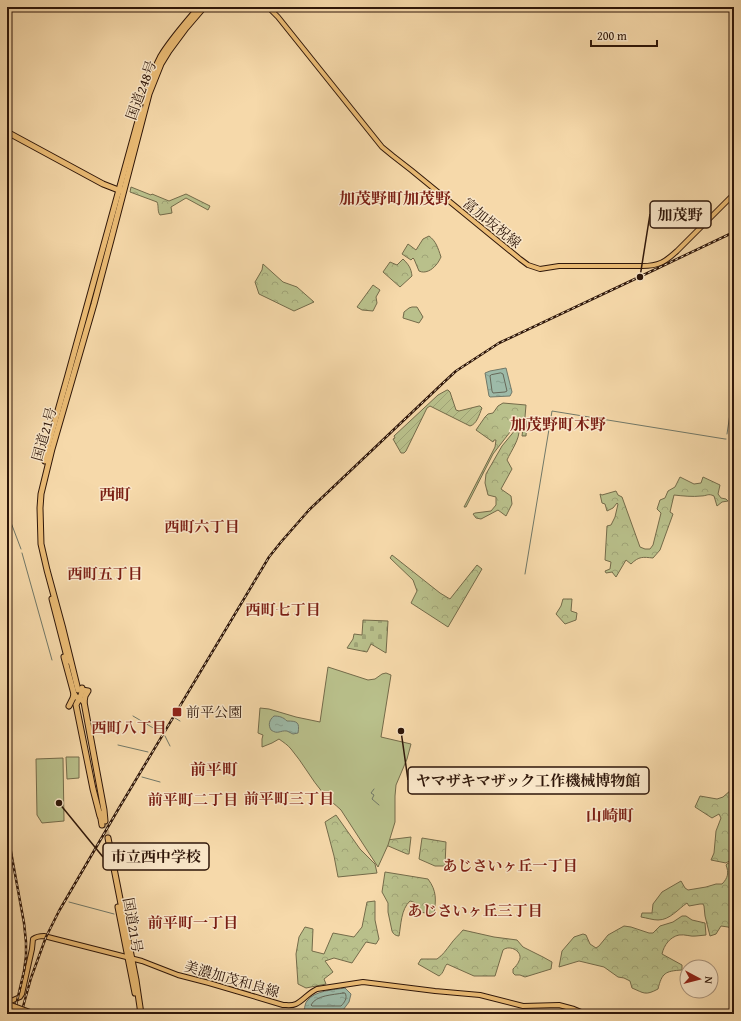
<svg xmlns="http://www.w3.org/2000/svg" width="741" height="1021" viewBox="0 0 741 1021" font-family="'Gentium Book Plus','Noto Serif JP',serif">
<defs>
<pattern id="grass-tufts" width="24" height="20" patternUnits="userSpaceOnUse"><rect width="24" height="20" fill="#b9c08b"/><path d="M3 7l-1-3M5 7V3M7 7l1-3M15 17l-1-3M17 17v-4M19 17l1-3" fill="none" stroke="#9fa477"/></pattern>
<pattern id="forest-crowns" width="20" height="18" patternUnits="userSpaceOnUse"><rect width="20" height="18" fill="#b9c08b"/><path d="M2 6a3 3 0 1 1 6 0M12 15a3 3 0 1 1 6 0" fill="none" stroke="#9fa477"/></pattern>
<pattern id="cemetery-stones" width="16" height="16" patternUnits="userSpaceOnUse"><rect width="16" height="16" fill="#b9c08b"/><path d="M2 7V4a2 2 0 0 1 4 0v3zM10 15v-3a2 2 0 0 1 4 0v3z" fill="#9fa477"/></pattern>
<pattern id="garden-furrows" width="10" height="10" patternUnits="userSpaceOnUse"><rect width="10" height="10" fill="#b9c08b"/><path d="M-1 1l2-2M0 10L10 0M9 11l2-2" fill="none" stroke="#9fa477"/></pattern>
<pattern id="water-ripples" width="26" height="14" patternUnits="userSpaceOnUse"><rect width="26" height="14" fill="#9dbaa8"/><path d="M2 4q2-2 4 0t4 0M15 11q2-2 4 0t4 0" fill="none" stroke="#889f8f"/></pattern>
</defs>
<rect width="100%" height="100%" fill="#f6d9aa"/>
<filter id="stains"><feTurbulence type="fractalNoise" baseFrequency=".005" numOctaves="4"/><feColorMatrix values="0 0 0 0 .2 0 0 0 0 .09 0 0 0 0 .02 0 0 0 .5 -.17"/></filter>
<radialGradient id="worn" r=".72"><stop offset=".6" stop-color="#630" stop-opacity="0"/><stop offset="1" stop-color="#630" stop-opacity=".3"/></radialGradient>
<!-- grass -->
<polygon fill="url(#grass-tufts)" stroke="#746b4a" points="412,307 417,307 423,317 419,323 403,318 404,312 409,308"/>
<!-- forest -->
<g fill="url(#forest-crowns)" stroke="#746b4a">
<path d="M131 187 151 195 152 194 169 201 186 194 210 206 208 210 186 198 171 207 172 213 160 215C157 211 159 206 157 202L130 192Z"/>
<path d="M429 236C436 241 438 248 441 257 440 259 438 263 436 265 432 270 425 274 419 271L414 259 413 258 411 260 402 254 408 244 416 250 423 239Z"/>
<path d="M403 259C409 265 411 268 412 276L400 287 383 272 390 262 397 265Z"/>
<polygon points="263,264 283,282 297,287 314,302 294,311 259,294 255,282 262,270"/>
<polygon points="373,285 380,290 376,297 377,303 373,311 362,310 357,307"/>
<polygon points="503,403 526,405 525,417 527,421 526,436 522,436 523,428 520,424 517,423 493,454 466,507 464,507 495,447 496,440 494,440 493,442 476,430 485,417 488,414 493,413 498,406"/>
<path d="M517 428 519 429C520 439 511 451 507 460L512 469 501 489 511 496 512 504 506 516 498 510 481 519 476 518 473 514 475 513 491 511 496 505V497L488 495 485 483 486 474 502 446 516 429Z"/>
<path d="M680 477 694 484 701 483 703 477 720 485 718 494 721 498 726 499 728 501 722 502 717 506 714 496C708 493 707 496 701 496 693 497 683 496 674 495L670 512 673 514 660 550 653 558C643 557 639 556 631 564L626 560 616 577 612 572 606 573 605 571 610 569 611 562 605 560 607 526 611 525 615 517 618 504 617 503 613 508 607 511 605 504 602 503 600 494 602 495 616 491 618 495 622 497 640 547 645 549H650L653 545 661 513 657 509 660 500 665 498 668 491 675 487Z"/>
<polygon points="392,555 440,593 450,599 477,565 482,569 448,627 411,603 417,591 413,580 390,558"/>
<polygon points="563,599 572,599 571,611 577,613 576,620 565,624 556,614 561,606"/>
<polygon points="732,784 734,786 734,858 726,863 711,860 714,853 716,831 721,818 719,814 712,818 695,807 700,796 717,799 723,797 731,790"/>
<polygon points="336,815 360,849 375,864 377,873 338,877 334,856 325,822"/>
<polygon points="411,837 409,854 407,854 386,845 387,840"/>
<polygon points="422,838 446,842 445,866 435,866 419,859"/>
<path d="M732 861H734V930L728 927 721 926 716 934 710 936 705 916 704 906 703 904H700L689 906 687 903C678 909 670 920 658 920 653 920 647 918 641 917L642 913H652L653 904 662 892 681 881 685 888 688 890 706 887 716 884H722C728 878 729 873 726 865L727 864Z"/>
<path d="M385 872 428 879C437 891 436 900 434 914L419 912C416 907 417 902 410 901 401 909 401 925 399 936 396 936 393 934 392 931L388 912V903L382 892Z"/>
<polygon points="375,901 375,920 379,939 376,944 366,942 352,963 334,958 325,961 333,972 324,979 326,984 306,988 298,984 296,954 299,937 305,927 313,929 312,951 324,954 333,933 354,937 362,927 367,902"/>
<path d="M682 916H686L692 920 705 923 706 935C703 935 699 936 696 936 691 937 685 934 679 935 670 937 664 945 662 954L682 965V970C665 971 662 973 658 989 645 996 644 993 632 988L630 981 624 978 618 977 604 967 579 961 559 967 562 951 574 937 583 934 586 935 590 944 596 948 599 946 608 935 624 926 631 927 649 933H653L660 926 673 922Z"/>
<path d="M463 930 494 937 517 940 523 947 543 957 552 962 551 969 525 977 520 975H515L513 973V969C515 967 518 964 519 961 524 952 510 944 503 950L495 976H474L447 964C444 967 444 973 439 976L418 964 421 959H437C443 955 446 950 450 945 454 939 459 935 463 930Z"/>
</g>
<!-- cemetery -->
<polygon fill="url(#cemetery-stones)" stroke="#746b4a" points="363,620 388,621 386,653 371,644 367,652 347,648 353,639 354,634 362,635"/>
<!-- park -->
<g fill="#b9c08b" stroke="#746b4a">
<path d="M328 667 368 680 375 679 382 674 386 673 391 675 381 737 411 744 407 759 396 785 395 796V822L388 845 378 867 341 810C335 804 328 800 323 793 311 779 303 763 291 749 288 745 283 742 279 739L272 743 262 747V739L263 735 258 733 260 708 269 709 296 717 320 722Z"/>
<polygon points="66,757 79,757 79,778 67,779"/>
<polygon points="63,758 64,821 42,823 37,815 36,759"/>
</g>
<!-- garden -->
<path fill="url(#garden-furrows)" stroke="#746b4a" d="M447 390H448L450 392 456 410 459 411 479 406H480L482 408C479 415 477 424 470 426L430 406 427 408 406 451 404 453H401L393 439 395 438 394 436 438 395Z"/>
<!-- water -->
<g fill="url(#water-ripples)" stroke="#717868">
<polygon points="506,368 512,392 510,396 490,397 489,396 485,373 490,371"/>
<path d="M274 716C279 716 283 717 287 721 297 721 300 722 298 733L293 734C291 733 289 732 287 731 280 730 278 735 271 730 268 725 269 720 274 716Z"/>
<path d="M345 988 351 994 349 1002 343 1010H304C305 1007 305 1003 307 1001 315 990 334 990 345 988Z"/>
</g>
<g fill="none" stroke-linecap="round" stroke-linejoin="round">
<!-- shore -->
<g stroke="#666858" stroke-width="1">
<polygon points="501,373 503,374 507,391 505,392 493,393 492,391 490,376 491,375"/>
<path d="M343 993H345C348 998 344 1003 341 1006H312L311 1005C316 995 333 995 343 993Z"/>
</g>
<!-- stream -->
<g stroke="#717868" stroke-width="1">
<polyline points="727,434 731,407 734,406"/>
<polyline points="7,512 21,549"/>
<polyline points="22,553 52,660"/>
<polyline points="525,574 552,411 725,439 726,439"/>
<polyline points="133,716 160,732"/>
<polyline points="175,718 180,721"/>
<polyline points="165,736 170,746"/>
<polyline points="118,745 148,752"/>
<polyline points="142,777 160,782"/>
<polyline points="374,789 371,793 374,795 372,799 379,805"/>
<polyline points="69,902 114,914"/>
</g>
<!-- highway-tunnel -->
<polyline stroke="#ceb28a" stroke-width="5" stroke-dasharray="5 2.5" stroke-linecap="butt" points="105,823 108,838"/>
<defs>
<g id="major">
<path d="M268 7 278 17 382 147 393 156 411 170 520 259 528 265 540 269 559 266H642C659 266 665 262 677 251L734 194"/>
<path d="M11 1001 20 997 22 994 32 949 33 939C37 936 40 936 44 936L142 961 178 975 209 983 283 1005C287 1005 292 1006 296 1004 303 1001 308 993 317 989L363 982 435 991 480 995 523 1006 559 1005 574 1009 586 1014"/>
</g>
<g id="highway">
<path d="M143 102C148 86 153 71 161 56 172 38 186 23 199 7"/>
<polyline points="7,132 103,184 121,191"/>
<polyline points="45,461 48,446 68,375 141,110"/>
<polyline points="52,599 68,661"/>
<polyline points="64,657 74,694 73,698 69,706"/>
<polyline points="82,688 82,690 88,691 85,696 84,702"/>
<polyline points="78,690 63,629 47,570 41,544 40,508 41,494 52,449 94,304 111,240 149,94 161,64 169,51 186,28 204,7"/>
<path d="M82 690C82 696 78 700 76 705L93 789 100 816"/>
<path d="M74 694C76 699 81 698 84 702L104 810 105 821"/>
<polyline points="100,813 102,825"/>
<polyline points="108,838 136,980 141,1014"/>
<polyline points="118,907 135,993"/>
<polyline points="7,1001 11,1001 8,1009"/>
<polyline points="7,1012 12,1014"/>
</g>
</defs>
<!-- major casing -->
<use href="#major" stroke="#2e1609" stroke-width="6"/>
<!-- highway casing -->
<use href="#highway" stroke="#2e1609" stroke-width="7"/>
<!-- major -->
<use href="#major" stroke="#ebbc75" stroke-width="4"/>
<!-- highway -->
<use href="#highway" stroke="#ebbc75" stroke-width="5"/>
<defs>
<g id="rail">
<polyline points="7,830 24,923 26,942 26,956 24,971 14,1014"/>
<polyline points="21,1014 31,978 46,937 59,911 119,808 269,557 281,542 309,510 443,383 456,371 499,343 654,270 734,232"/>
</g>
</defs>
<!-- rail casing -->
<use href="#rail" stroke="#2e1609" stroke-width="2.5"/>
<!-- rail -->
<use href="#rail" stroke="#f9e6c8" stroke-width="1" stroke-dasharray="3" stroke-linecap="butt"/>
<defs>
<g id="highway-bridge">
<polyline points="7,1004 34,1014"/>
<polyline points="7,1009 22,1014"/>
</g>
</defs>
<!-- highway-bridge casing -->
<use href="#highway-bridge" stroke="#2e1609" stroke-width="7" stroke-linecap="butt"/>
<!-- highway-bridge -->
<use href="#highway-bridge" stroke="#ebbc75" stroke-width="5"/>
</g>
<!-- markers -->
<rect fill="#8f2418" stroke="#f9e6c8" stroke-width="1.5" x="172" y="707" width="10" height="10" rx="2"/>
<g text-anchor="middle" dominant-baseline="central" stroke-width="3" stroke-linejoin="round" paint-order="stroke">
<!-- street labels -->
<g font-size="14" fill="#2e1609" stroke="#f9e6c8">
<text transform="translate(141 90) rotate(-70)">国道248号</text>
<text transform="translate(492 223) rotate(39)">富加坂祝線</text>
<text transform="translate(44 434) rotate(-74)">国道21号</text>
<text transform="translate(133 925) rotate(80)">国道21号</text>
<text transform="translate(232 979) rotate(16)">美濃加茂和良線</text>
</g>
<!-- poi labels -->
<g font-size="14" fill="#2e1609" stroke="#f9e6c8" text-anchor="start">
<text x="186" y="712">前平公園</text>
</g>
<!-- neighbourhood labels -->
<g font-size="15" font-weight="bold" fill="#7a1f14" stroke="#f9e6c8">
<text x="202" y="526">西町六丁目</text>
<text x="105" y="573">西町五丁目</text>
<text x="283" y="609">西町七丁目</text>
<text x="129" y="727">西町八丁目</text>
<text x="289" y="798">前平町三丁目</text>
<text x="193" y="799">前平町二丁目</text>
<text x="510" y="865">あじさいヶ丘一丁目</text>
<text x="475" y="910">あじさいヶ丘三丁目</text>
<text x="193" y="922">前平町一丁目</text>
</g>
<!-- quarter labels -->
<g font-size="16" font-weight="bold" fill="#7a1f14" stroke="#f9e6c8">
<text x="395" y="198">加茂野町加茂野</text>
<text x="558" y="424">加茂野町木野</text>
<text x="115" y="494">西町</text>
<text x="214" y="769">前平町</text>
<text x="610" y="815">山崎町</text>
</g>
</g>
<!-- callouts -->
<path fill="none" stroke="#2e1609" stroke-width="1.5" d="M640 277L650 214M401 731L408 780M59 803L103 857"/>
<g fill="#2e1609" stroke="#f9e6c8" stroke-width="1.5">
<circle cx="640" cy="277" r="4"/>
<circle cx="401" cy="731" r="4"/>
<circle cx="59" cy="803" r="4"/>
</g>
<g fill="#f9e6c8" stroke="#2e1609" stroke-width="1.5">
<rect x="650" y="201" width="61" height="27" rx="4"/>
<rect x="408" y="767" width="241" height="27" rx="4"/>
<rect x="103" y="843" width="106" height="27" rx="4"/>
</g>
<g font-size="15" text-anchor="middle" font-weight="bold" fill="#2e1609">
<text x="680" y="220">加茂野</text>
<text x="528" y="786">ヤマザキマザック工作機械博物館</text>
<text x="156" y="862">市立西中学校</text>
</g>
<!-- margin -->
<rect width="741" height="1021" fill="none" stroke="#f6d9aa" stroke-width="24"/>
<rect x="8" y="8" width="725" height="1005" fill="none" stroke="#2e1609" stroke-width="2"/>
<rect x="12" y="12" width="717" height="997" fill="none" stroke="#2e1609"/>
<!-- north arrow -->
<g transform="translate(699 979) rotate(97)"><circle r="19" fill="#f9e6c8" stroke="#a8937c"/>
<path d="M0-3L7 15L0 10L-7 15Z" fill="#8f2418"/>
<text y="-6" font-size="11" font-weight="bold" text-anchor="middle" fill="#2e1609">N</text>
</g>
<!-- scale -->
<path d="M591 40v6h66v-6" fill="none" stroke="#2e1609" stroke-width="2"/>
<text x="597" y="40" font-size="12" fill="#2e1609" stroke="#f9e6c8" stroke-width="3" paint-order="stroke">200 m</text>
<rect width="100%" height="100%" filter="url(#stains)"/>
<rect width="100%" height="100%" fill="url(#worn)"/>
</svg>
